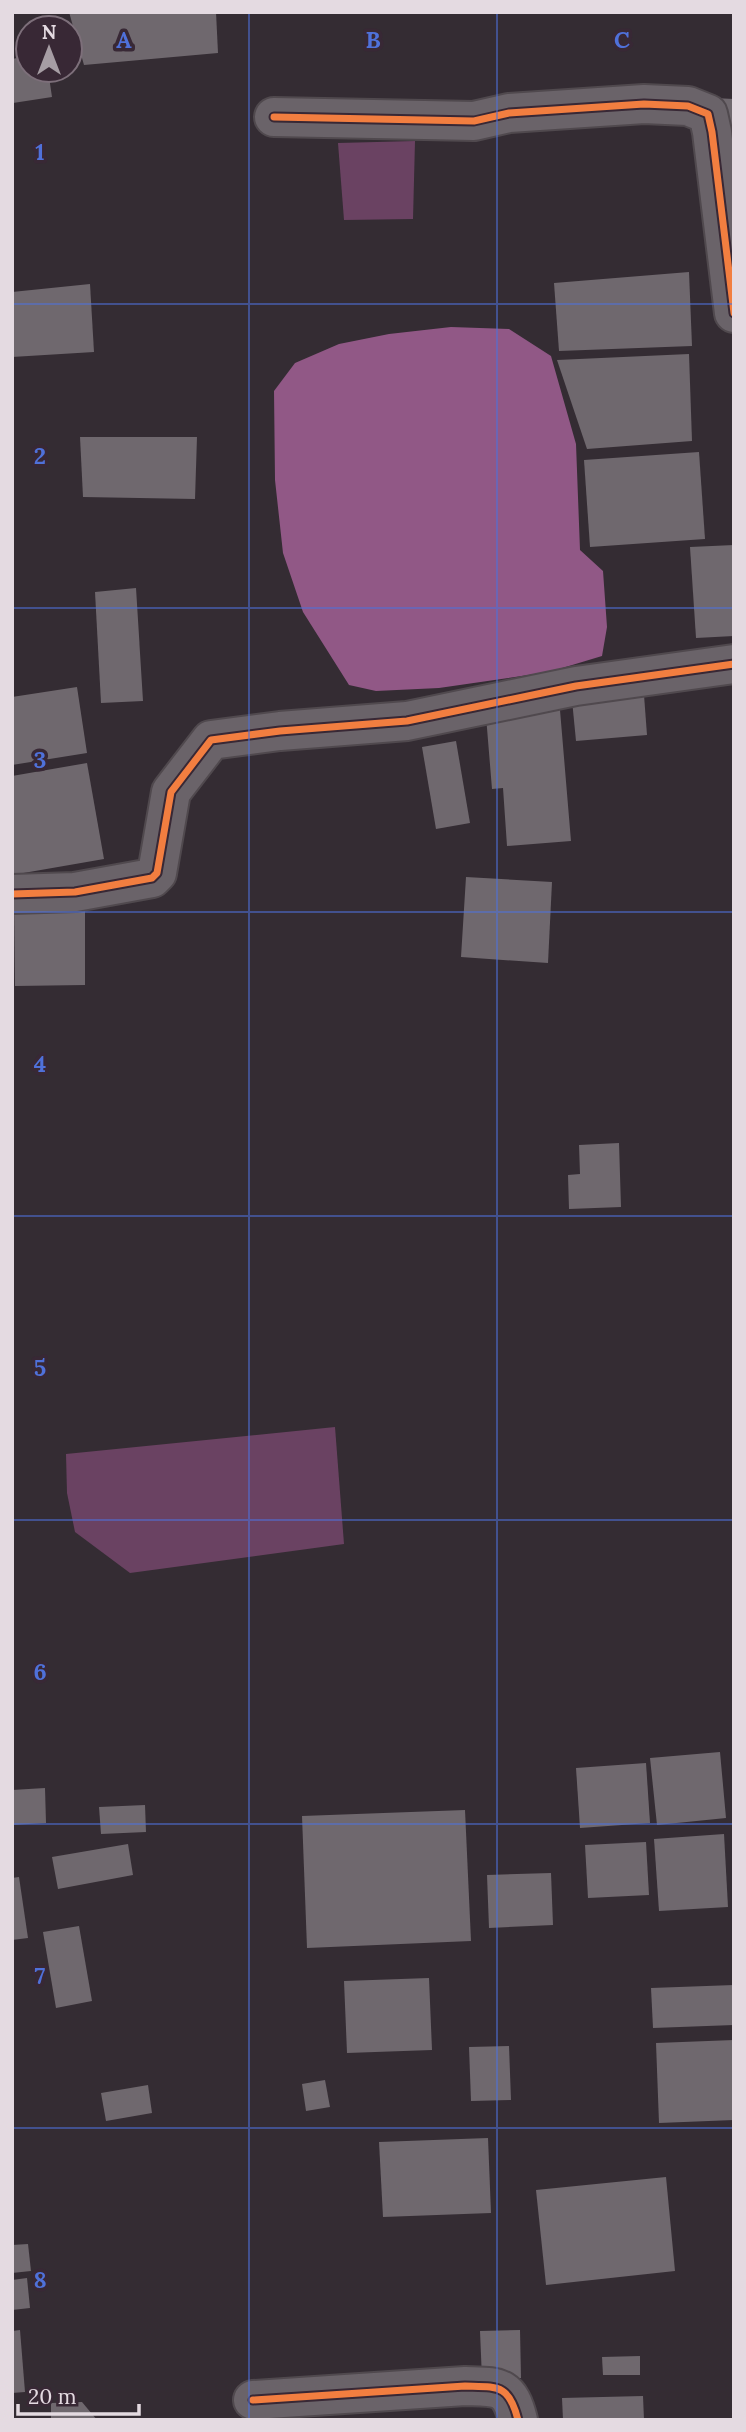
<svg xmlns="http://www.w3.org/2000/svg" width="746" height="2432" viewBox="0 0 746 2432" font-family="Lora,serif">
<rect width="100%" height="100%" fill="#342c33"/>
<!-- green -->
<g fill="#6a4262">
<polygon points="415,141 413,219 344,220 338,143"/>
<polygon points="335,1427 344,1544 130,1573 75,1532 67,1493 66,1454"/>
</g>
<!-- water -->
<polygon fill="#915886" points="451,327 509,329 551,356 576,444 580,550 603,571 607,627 602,656 549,672 439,688 376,691 349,685 303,612 283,553 275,480 274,391 295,363 339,344 389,334"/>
<!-- building -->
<g fill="#6f686e">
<polygon points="69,12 216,12 218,53 84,65"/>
<polygon points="28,56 28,70 48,70 52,97 13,103 12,59"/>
<polygon points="714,98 734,99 734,198"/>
<polygon points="689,272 692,346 559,351 554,283"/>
<polygon points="90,284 94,352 12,357 12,292"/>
<polygon points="689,354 692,441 587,449 557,360"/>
<polygon points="80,437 197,437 195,499 83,497"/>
<polygon points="699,452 705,539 590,547 584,460"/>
<polygon points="734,545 734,636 696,638 690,547"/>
<polygon points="136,588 143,701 101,703 95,592"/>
<polygon points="77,687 87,753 12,765 12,697"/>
<polygon points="644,695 647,735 576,741 572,700"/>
<polygon points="560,710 571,841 507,846 503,788 492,789 486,716"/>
<polygon points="456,741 470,823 436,829 422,747"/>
<polygon points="87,763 104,859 12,875 12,776"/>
<polygon points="466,877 552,882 548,963 461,957"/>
<polygon points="85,901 85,985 15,986 14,902"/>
<polygon points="619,1143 621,1207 569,1209 568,1175 580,1174 579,1145"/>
<polygon points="720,1752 726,1818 657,1825 650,1758"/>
<polygon points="646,1763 650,1823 580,1828 576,1768"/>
<polygon points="45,1788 46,1823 12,1825 12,1790"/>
<polygon points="145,1805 146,1832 101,1834 99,1807"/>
<polygon points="465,1810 471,1941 307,1948 302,1816"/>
<polygon points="724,1834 728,1907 659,1911 654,1839"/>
<polygon points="646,1842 649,1895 588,1898 585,1845"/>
<polygon points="128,1844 133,1875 58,1889 52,1857"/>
<polygon points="551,1873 553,1925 489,1928 487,1875"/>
<polygon points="19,1877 28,1938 12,1940 12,1878"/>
<polygon points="79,1926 92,2001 56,2008 43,1932"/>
<polygon points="429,1978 432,2050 347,2053 344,1981"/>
<polygon points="734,1985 734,2025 653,2028 651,1988"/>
<polygon points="734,2040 734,2120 659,2123 656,2043"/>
<polygon points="509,2046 511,2100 471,2101 469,2047"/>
<polygon points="325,2080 330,2107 306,2111 302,2084"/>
<polygon points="148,2085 152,2113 106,2121 101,2093"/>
<polygon points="488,2138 491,2213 383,2217 379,2142"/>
<polygon points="666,2177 675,2271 546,2285 536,2190"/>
<polygon points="28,2244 31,2271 12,2273 12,2245"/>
<polygon points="27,2278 30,2308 12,2310 12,2280"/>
<polygon points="20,2330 25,2392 12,2393 12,2331"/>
<polygon points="520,2330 521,2378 482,2379 480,2331"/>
<polygon points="640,2356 640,2375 603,2375 602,2357"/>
<polygon points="643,2396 644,2420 563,2420 562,2398"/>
<polygon points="82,2402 97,2420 51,2420 51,2403"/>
</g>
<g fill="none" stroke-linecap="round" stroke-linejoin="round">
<defs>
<g id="minor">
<polyline points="274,117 474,121 509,113 644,104 688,106 708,114 712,132 734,313"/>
<polyline points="12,894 75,892 152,878 157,873 171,792 211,740 280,731 407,721 576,686 734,664"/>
<path d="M253 2400 465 2386C498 2387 509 2384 518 2420"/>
</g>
</defs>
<!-- minor casing -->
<use href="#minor" stroke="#50494e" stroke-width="42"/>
<!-- minor -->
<use href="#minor" stroke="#6a6369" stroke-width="38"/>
<defs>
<g id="cycleway">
<polyline points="274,117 474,121 509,113 644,104 688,106 708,114 712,132 734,313"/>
<polyline points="12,894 75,892 152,878 157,873 171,792 211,740 280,731 407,721 576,686 734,664"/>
<path d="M253 2400 465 2386C498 2387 509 2384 518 2420"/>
</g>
</defs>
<!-- cycleway casing -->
<use href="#cycleway" stroke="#382835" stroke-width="11"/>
<!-- cycleway -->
<use href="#cycleway" stroke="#f27e40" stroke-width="7"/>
</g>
<!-- grid -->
<path fill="none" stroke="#4f71da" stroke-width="2" stroke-opacity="0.55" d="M249 12V2420M497 12V2420M12 304H734M12 608H734M12 912H734M12 1216H734M12 1520H734M12 1824H734M12 2128H734"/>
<g font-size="23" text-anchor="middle" font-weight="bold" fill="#4f71da" stroke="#382835" stroke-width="7" stroke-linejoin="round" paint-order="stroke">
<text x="124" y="48">A</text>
<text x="373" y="48">B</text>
<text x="622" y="48">C</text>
<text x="40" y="160">1</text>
<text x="40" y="464">2</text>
<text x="40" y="768">3</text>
<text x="40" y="1072">4</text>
<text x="40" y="1376">5</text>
<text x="40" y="1680">6</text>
<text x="40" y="1984">7</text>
<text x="40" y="2288">8</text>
</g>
<!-- border -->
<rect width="746" height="2432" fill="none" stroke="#e4dae1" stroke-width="28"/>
<!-- north arrow -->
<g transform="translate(49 49)"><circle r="33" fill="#382835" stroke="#7d6f7a" stroke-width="2"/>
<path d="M0-5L12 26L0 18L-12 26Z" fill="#a69da4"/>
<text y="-10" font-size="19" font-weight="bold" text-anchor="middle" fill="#e4dae1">N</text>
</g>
<!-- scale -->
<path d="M18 2404v10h121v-10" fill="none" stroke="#e4dae1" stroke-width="3.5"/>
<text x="28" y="2404" font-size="21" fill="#e4dae1" stroke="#382835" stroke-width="5" paint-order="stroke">20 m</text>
</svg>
